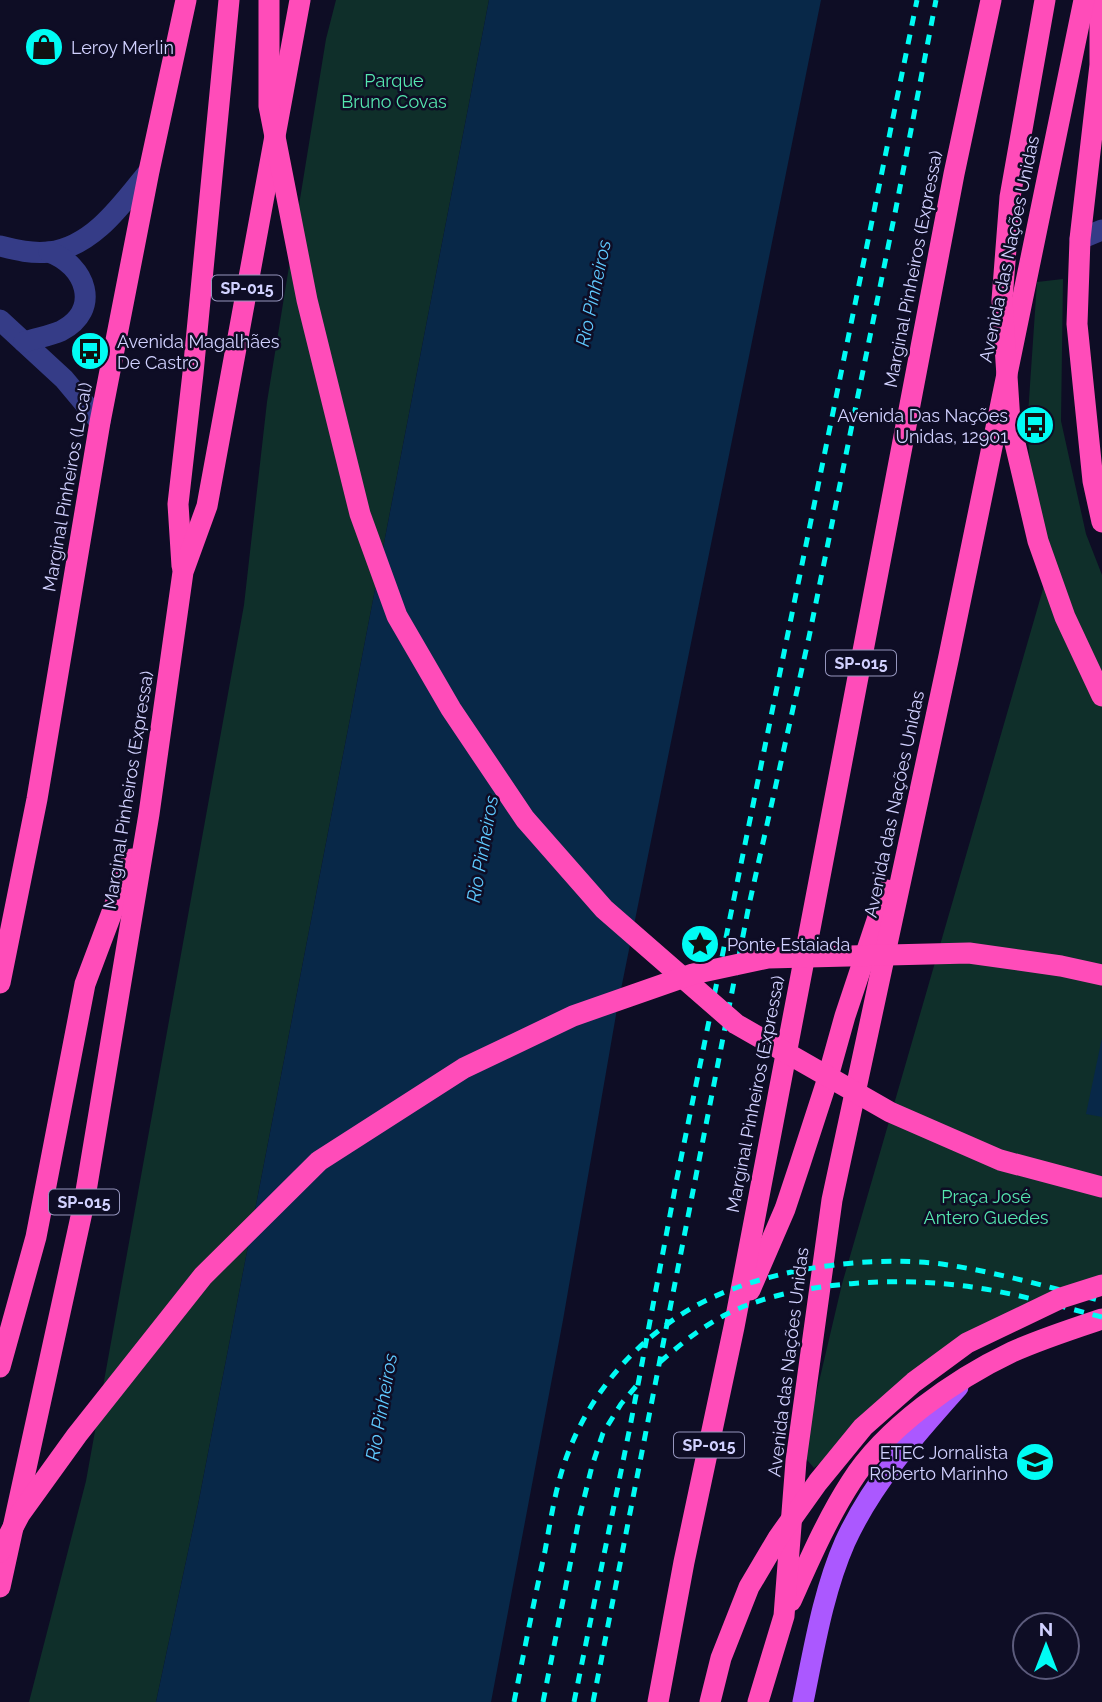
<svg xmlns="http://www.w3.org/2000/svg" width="1102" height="1702" viewBox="0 0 1102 1702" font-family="Raleway,sans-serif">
<rect width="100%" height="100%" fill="#0e0d25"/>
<!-- green -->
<g fill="#0f2f2a">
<polygon points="336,0 489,0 198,1505 156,1702 29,1702 86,1481 244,605 267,402 326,39"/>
<polygon points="1063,279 1061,421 1086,534 1102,575 1102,1294 1020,1322 941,1369 814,1468 802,1454 842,1284 1052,558 1034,505 1027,429 1037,282"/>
</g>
<!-- water -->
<g fill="#082848">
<polygon points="489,0 821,0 617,1009 563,1320 491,1702 156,1702 198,1505"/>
<polygon points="1102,1038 1102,1117 1086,1114"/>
</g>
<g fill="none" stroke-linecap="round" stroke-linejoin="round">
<!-- minor -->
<g stroke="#353c87" stroke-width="21">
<polyline points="1080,239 1102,230"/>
<path d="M0 246C16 250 32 254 49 252 93 247 123 203 149 171"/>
<polyline points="0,320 64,379 100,422"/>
<path d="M24 342C36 338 50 336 61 331 102 310 86 265 49 252"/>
</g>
<!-- major -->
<path stroke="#ab58ff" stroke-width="21" d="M803 1702C814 1649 823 1592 845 1542 872 1483 915 1435 958 1387"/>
<!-- highway -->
<g stroke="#ff4cb9" stroke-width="21">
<polyline points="1100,0 1100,65 1080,239 1077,324 1093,481 1102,522"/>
<polyline points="182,566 178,504 193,373 229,0"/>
<polyline points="0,983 37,799 100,422 149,171 186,0"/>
<polyline points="750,1290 785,1209 800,1164 826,1084 845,1016 887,890"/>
<polyline points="0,1367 36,1237 85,984 132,859"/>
<polyline points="0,1587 84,1203 149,814 183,572 207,506 300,0"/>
<path d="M791 1601C809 1561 827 1519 851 1482 885 1428 955 1379 1012 1352 1041 1339 1072 1329 1102 1319"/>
<polyline points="658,1702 684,1562 734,1327 954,174 991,0"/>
<polyline points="758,1702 784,1616 796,1461 832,1200 949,656 1084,0"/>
</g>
<!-- rail -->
<g stroke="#00fcf4" stroke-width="5" stroke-dasharray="10 9" stroke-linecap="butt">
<path d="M660 1362C681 1344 700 1328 725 1315 790 1281 900 1276 972 1287 1015 1293 1059 1306 1102 1317"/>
<path d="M514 1702C524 1652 534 1601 545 1551 551 1518 556 1484 568 1453 589 1398 627 1351 676 1318 743 1271 861 1254 942 1264 996 1272 1049 1287 1102 1301"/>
<polyline points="543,1702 579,1519 592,1466 603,1433 621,1404 638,1384"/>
<polyline points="574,1702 630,1427 677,1178 917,0"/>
<polyline points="593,1702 749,905 809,637 896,208 936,0"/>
</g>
<!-- highway-bridge -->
<g stroke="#ff4cb9" stroke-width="21">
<polyline points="269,0 269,106 307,300 360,514 397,616 451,709 525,819 604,909 736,1024 890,1112 1000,1160 1102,1187"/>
<polyline points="1045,0 1010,197 1002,300 1010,422 1038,541 1065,617 1102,696"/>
<polyline points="0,1552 20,1514 77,1435 203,1276 319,1161 464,1068 573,1016 693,974 768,958 969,953 1061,966 1102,975"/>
<polyline points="710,1702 721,1658 749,1587 778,1538 818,1482 863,1427 914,1382 967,1343 1061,1298 1102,1285"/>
</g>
</g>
<!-- icons -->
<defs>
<symbol id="shop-disc" viewBox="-11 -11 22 22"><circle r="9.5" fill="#00fcf4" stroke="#0e0d25"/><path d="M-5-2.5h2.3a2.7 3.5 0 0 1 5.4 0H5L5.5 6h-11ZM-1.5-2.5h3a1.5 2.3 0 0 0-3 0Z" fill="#111"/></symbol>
<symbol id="bus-disc" viewBox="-11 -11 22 22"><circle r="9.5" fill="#00fcf4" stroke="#0e0d25"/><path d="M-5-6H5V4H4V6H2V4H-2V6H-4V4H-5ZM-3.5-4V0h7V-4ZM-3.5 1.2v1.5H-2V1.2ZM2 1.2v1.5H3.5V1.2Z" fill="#111"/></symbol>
<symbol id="sight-disc" viewBox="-11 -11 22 22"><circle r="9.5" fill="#00fcf4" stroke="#0e0d25"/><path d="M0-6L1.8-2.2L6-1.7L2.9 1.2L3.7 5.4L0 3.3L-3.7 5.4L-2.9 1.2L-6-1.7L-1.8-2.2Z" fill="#111"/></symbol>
<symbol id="university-disc" viewBox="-11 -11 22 22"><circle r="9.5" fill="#00fcf4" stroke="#0e0d25"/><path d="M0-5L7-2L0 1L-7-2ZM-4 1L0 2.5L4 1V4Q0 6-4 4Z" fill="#111"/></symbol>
</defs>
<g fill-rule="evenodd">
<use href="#shop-disc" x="22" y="25" width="44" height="44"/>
<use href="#bus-disc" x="68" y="329" width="44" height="44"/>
<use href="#bus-disc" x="1013" y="403" width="44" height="44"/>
<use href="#sight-disc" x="678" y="922" width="44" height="44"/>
<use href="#university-disc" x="1013" y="1440" width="44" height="44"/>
</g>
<g text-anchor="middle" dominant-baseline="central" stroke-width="5" stroke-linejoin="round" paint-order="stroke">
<!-- shield labels -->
<g fill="#0e0d25" stroke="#9696be" stroke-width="2">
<rect x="212" y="275.5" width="70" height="25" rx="5"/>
<rect x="826" y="650.5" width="70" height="25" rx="5"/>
<rect x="49" y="1189.5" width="70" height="25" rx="5"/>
<rect x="674" y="1432.5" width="70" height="25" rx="5"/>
</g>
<g font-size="16" font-weight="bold" fill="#d1d1ff">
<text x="247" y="288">SP-015</text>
<text x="861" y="663">SP-015</text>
<text x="84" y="1202">SP-015</text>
<text x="709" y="1445">SP-015</text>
</g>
<!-- poi labels -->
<g font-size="18" fill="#d1d1ff" stroke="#0e0d25" text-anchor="start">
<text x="71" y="47">Leroy Merlin</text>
<text x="117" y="341">Avenida Magalhães<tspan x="117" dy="21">De Castro</tspan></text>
<text x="1008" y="415" text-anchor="end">Avenida Das Nações<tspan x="1008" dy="21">Unidas, 12901</tspan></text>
<text x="727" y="944">Ponte Estaiada</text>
<text x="1008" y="1452" text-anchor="end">ETEC Jornalista<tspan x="1008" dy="21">Roberto Marinho</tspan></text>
</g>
<!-- park labels -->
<g font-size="18" fill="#55e7af" stroke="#0e0d25">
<text x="394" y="80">Parque<tspan x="394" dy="21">Bruno Covas</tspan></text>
<text x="986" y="1196">Praça José<tspan x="986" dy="21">Antero Guedes</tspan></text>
</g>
<!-- street labels -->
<g font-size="18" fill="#d1d1ff" stroke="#0e0d25">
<text transform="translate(1009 249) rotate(-78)">Avenida das Nações Unidas</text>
<text transform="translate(913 269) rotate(-79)">Marginal Pinheiros (Expressa)</text>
<text transform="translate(67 487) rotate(-80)">Marginal Pinheiros (Local)</text>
<text transform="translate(128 790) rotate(-81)">Marginal Pinheiros (Expressa)</text>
<text transform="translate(894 804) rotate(-78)">Avenida das Nações Unidas</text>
<text transform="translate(755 1094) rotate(-79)">Marginal Pinheiros (Expressa)</text>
<text transform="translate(788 1362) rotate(-83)">Avenida das Nações Unidas</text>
</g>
<!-- water labels -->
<g font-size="19" font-style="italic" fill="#5fcaff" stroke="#0e0d25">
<text transform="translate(593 293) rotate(-78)">Rio Pinheiros</text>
<text transform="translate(482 849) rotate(-80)">Rio Pinheiros</text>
<text transform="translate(381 1407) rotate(-80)">Rio Pinheiros</text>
</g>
</g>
<!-- north arrow -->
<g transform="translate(1046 1646)"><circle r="33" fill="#0e0d25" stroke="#5c5b7c" stroke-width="2"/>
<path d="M0-5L12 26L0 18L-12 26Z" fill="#00fcf4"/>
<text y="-10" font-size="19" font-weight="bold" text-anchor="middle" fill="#d1d1ff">N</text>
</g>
</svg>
